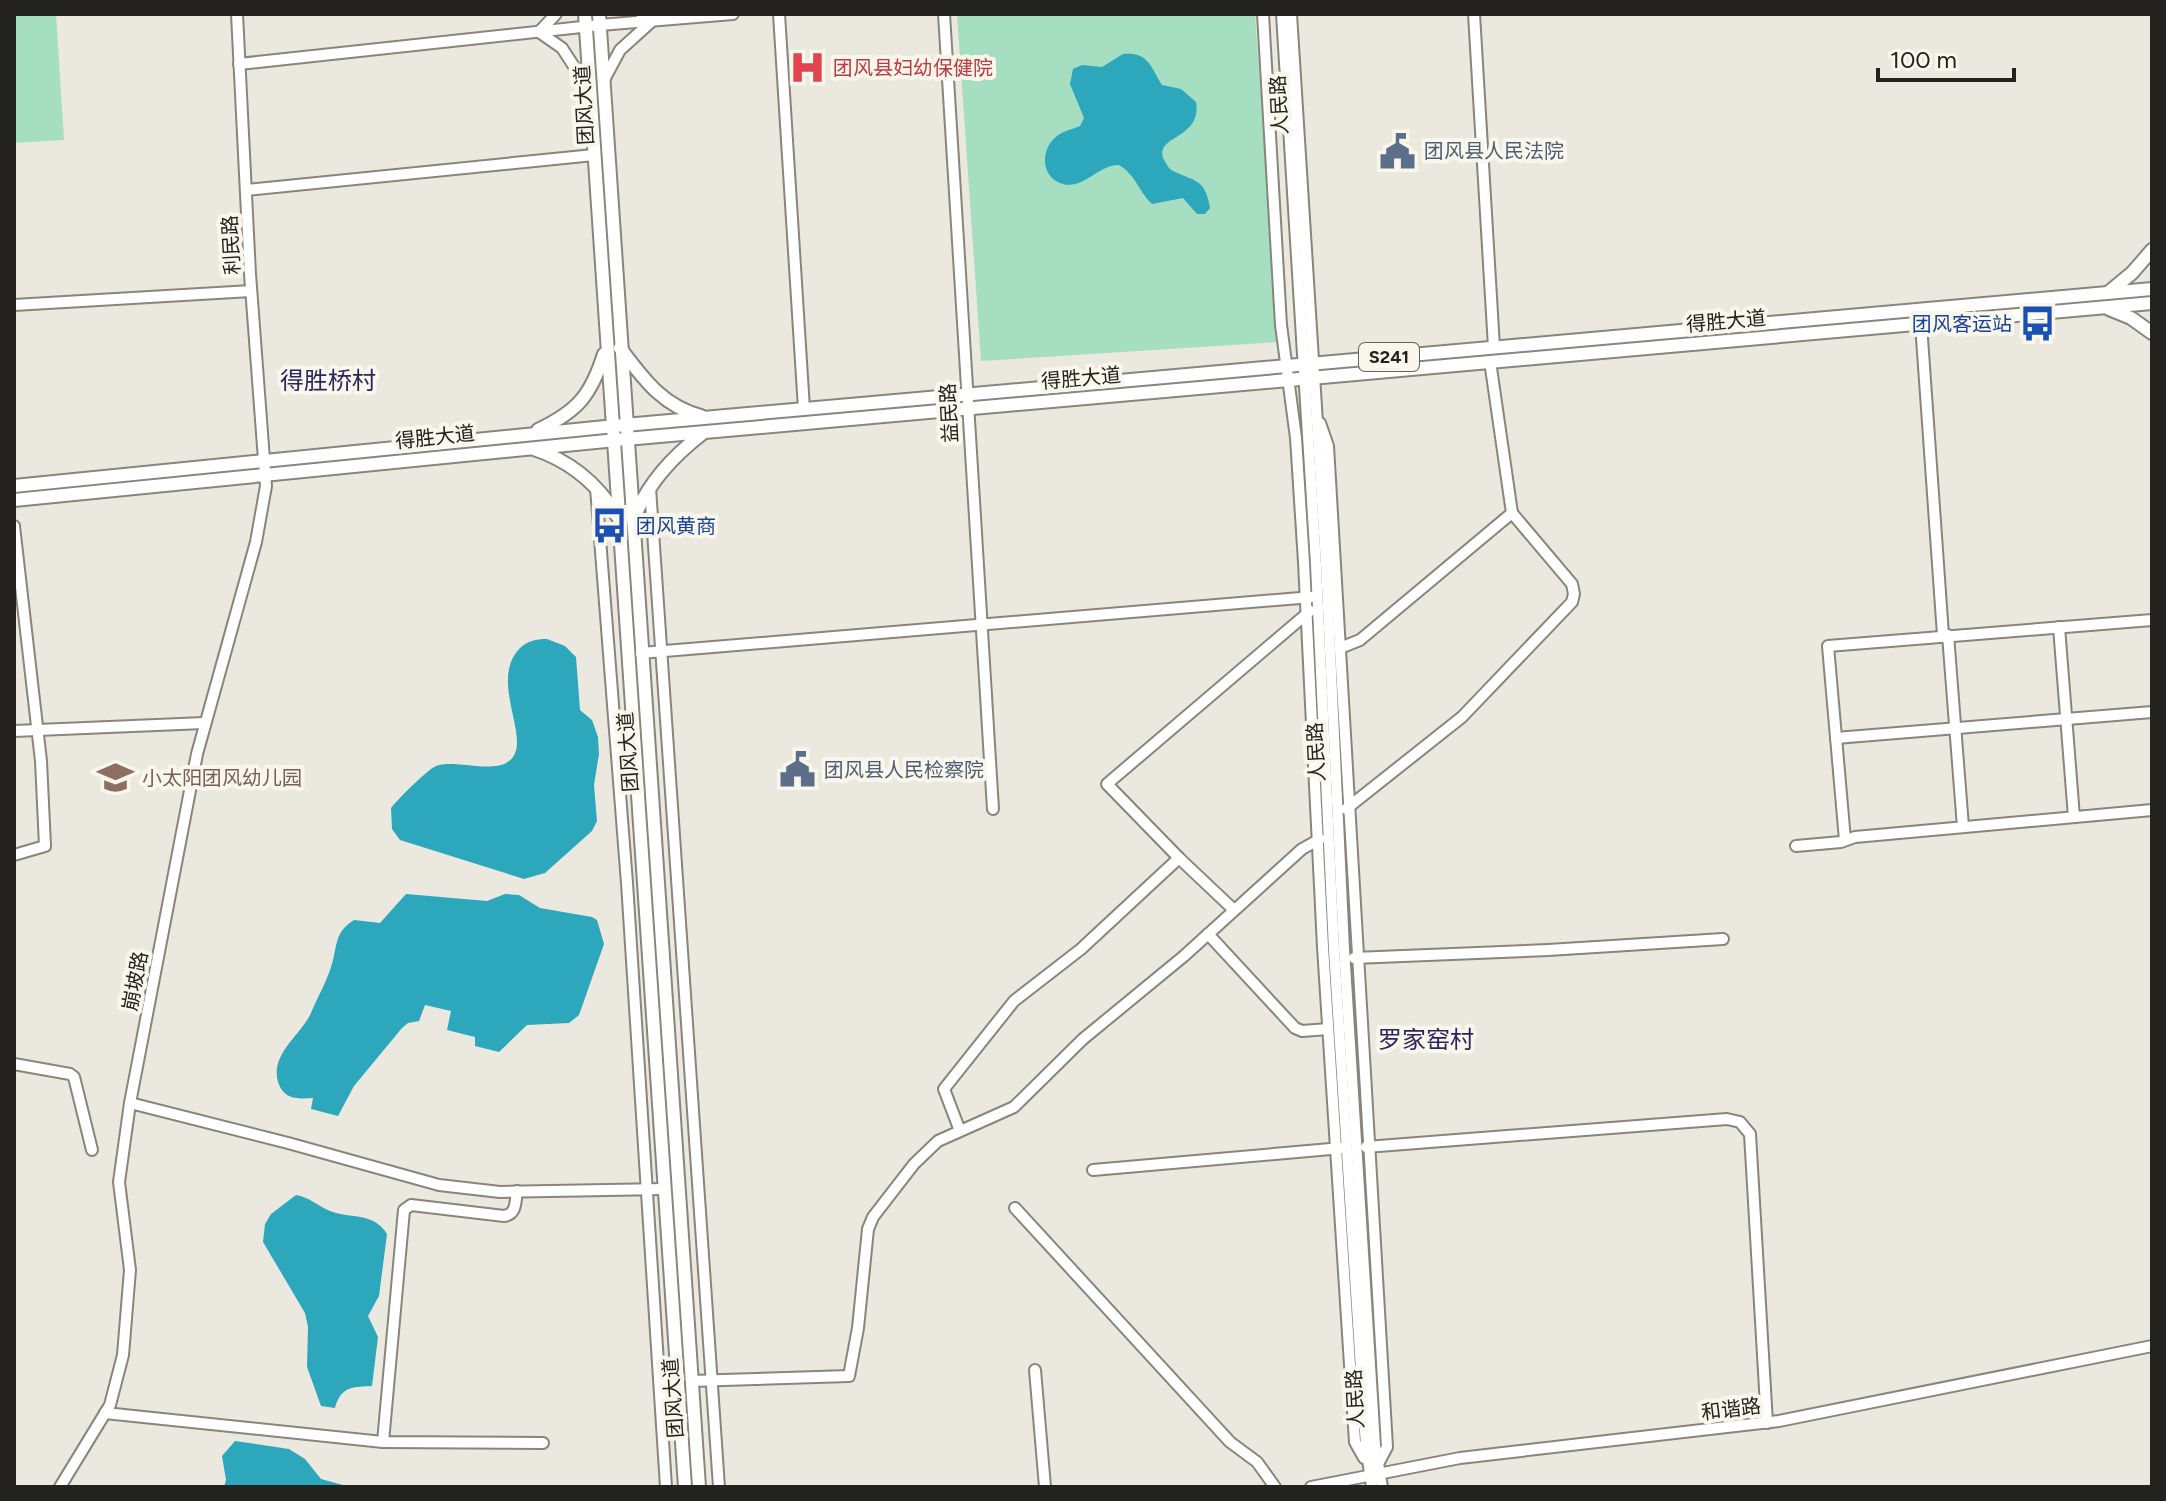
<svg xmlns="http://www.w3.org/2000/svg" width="2166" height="1501" viewBox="0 0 2166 1501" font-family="Figtree,'Noto Sans SC',sans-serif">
<rect width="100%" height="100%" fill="#ebe9df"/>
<!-- green -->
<g fill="#a5dec0">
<polygon points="14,14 56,14 64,140 14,143"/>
<polygon points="957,14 1255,14 1279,342 981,361"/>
</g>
<!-- water -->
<g fill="#2da7bb">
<path d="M1123 54C1148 51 1151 67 1162 85L1181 89 1196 102C1203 145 1140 133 1171 170 1194 182 1205 177 1210 208L1205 214H1197L1183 198 1152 204C1139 192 1136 175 1119 165 1097 165 1082 192 1060 183 1040 175 1041 148 1057 136 1063 131 1073 129 1080 126L1084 118 1070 84 1073 69 1082 65 1102 67Z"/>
<path d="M547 639 565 646 576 657 580 710 592 720 598 737 599 754 594 785 597 821 592 831 545 873 524 879 400 840 392 829 391 808C397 800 428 769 436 766 456 758 499 777 513 757 529 735 490 681 519 649 527 641 536 639 547 639Z"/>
<path d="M406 894 487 901 505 894 519 895 540 908 592 917 597 920 604 944 579 1015 569 1023 527 1025 499 1052 475 1046V1037L447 1030 451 1011 425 1005 419 1021 408 1023 402 1028 354 1086 338 1116 311 1109 313 1098C298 1099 284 1100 278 1082 270 1054 301 1035 311 1013 317 998 326 983 331 967 338 947 333 933 354 920L380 923Z"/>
<path d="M296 1195C309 1197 318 1206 330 1211 351 1219 374 1212 387 1234L379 1296 368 1316 378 1337 372 1386C355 1387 341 1385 335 1408L321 1406 307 1367 308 1327 305 1313 263 1242 265 1224 271 1214Z"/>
<polygon points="235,1441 289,1449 305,1459 321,1479 350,1487 224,1487 226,1480 222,1456"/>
</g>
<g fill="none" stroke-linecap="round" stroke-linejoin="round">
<defs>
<g id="minor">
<polyline points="556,14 539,32 562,48 590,91"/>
<polyline points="779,14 804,409"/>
<polyline points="944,14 993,809"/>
<polyline points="1263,14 1281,325 1296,438 1304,562 1323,947 1355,1442 1364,1458"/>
<polyline points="1282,14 1316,565 1334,950 1366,1446 1372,1487"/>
<polyline points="1291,14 1326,564 1344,949 1375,1445 1382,1487"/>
<polyline points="1474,14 1494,347"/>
<polyline points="239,64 600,25 733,14"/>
<polyline points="604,80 620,50 652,21 641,14"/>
<polyline points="246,190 594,155"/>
<polyline points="14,305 251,291"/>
<polyline points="1921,324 1943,635"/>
<polyline points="1320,423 1328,446 1387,1447 1378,1464"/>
<polyline points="596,488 627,883 666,1487"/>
<polyline points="650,488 719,1487"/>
<polyline points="14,526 41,761 45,846 14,855"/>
<polyline points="2059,627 2074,817"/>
<polyline points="1948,635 1963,827"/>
<polyline points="1340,648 1360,640 1512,513 1490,361"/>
<polyline points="641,653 1312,597"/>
<polyline points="14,731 204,723"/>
<polyline points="1836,738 2152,712"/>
<polyline points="1346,809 1462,717 1572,602 1574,594 1572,584 1512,513"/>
<polyline points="1845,840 1828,646 2152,620"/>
<polyline points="1796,846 1841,842 1855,837 2152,810"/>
<polyline points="1234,910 1179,858 1107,784 1310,611"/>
<polyline points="1208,934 1295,1028 1302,1031 1328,1029"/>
<polyline points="1354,958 1548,950 1723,939"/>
<polyline points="14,1064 70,1074 74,1077 92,1150"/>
<polyline points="130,1103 288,1143 439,1185 500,1192 664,1189"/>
<polyline points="960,1131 944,1089 1014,1001 1081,949 1179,858"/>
<polyline points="1366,1147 1727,1119 1740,1122 1750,1134 1767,1423"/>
<polyline points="1093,1170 1342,1148"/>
<polyline points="1015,1208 1230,1442 1257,1462 1275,1487"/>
<polyline points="1035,1370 1045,1487"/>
<polyline points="691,1381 849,1376 858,1328 868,1229 873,1217 914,1164 938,1141 1014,1107 1083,1039 1184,956 1302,849 1320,839"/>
<polyline points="105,1413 383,1442 543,1443"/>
<path d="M383 1442 404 1210 411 1205 504 1216C517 1214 515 1202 517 1191"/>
<polyline points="60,1487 110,1405 123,1355 130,1270 119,1182 130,1103 197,754 256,542 266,486 250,274 237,14"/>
<polyline points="1311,1487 1460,1458 1779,1421 2152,1346"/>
</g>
<g id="major">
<polyline points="585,14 685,1487"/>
<polyline points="599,14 699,1487"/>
<polyline points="2109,292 2132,273 2152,250"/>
<polyline points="2109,309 2131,318 2152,333"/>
<path d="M620 348C643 378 662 406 701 416"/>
<path d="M538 430C578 411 591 395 604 354"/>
<path d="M534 449C570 461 598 484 617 516"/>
<polyline points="14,486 625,425 2152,289"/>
<polyline points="14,500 626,439 2152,303"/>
<path d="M633 520C648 483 672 457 703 433"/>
</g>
</defs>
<!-- minor casing -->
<use href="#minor" stroke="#88857c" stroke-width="14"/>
<!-- major casing -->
<use href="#major" stroke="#88857c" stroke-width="16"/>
<!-- minor -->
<use href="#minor" stroke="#fff" stroke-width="10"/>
<!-- major -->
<use href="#major" stroke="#fff" stroke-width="12"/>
</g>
<!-- icons -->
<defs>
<symbol id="hospital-bare" viewBox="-9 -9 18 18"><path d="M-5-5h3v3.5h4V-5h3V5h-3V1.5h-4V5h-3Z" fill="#e0444e" stroke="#f9f6ec" stroke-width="2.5" paint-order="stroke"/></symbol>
<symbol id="civic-bare" viewBox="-9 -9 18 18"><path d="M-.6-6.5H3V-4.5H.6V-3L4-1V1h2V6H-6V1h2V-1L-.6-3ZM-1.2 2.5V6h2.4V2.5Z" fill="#5c6f8a" stroke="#f9f6ec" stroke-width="2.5" paint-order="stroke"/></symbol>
<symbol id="bus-bare" viewBox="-9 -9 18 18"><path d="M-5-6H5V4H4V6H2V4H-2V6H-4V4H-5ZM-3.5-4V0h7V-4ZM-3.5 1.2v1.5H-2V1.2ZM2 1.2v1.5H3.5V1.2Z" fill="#1a4fb4" stroke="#f9f6ec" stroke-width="2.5" paint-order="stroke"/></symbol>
<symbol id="school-bare" viewBox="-9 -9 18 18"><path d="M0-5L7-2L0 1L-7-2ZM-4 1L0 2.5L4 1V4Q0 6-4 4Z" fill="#8d6e63" stroke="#f9f6ec" stroke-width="2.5" paint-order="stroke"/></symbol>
</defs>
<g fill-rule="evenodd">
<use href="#hospital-bare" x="782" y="42" width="51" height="51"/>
<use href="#civic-bare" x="1372" y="126" width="51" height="51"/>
<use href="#bus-bare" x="2012" y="298" width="51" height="51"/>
<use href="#bus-bare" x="584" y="500" width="51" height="51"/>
<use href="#civic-bare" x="772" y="744" width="51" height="51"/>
<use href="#school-bare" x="90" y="752" width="51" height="51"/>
</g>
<g text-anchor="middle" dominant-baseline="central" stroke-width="8" stroke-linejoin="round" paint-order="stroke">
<!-- shield labels -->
<rect fill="#f9f6ec" stroke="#63625c" stroke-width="2" x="1359" y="343" width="60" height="28" rx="6"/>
<g font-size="18" font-weight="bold" fill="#23221f">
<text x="1389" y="357">S241</text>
</g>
<!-- health labels -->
<g font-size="20" fill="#be3a42" stroke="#f9f6ec" text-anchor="start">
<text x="833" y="68">团风县妇幼保健院</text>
</g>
<!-- street labels -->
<g font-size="20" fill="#23221f" stroke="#f9f6ec">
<text transform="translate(584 105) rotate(-93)">团风大道</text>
<text transform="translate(1279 105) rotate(-93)">人民路</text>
<text transform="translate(231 245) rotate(-93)">利民路</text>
<text transform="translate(1726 321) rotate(-5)">得胜大道</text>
<text transform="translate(1081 378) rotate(-5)">得胜大道</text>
<text transform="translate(949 413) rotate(-93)">益民路</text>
<text transform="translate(435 437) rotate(-6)">得胜大道</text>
<text transform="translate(628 752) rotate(-94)">团风大道</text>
<text transform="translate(1316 752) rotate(-93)">人民路</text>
<text transform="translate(135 981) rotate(-79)">崩坡路</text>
<text transform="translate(673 1398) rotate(-94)">团风大道</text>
<text transform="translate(1355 1399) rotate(-93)">人民路</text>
<text transform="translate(1731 1409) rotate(-7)">和谐路</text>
</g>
<!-- service labels -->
<g font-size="20" fill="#4e5e75" stroke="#f9f6ec" text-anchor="start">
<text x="1424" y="151">团风县人民法院</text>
<text x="824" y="770">团风县人民检察院</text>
</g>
<!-- transit labels -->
<g font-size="20" fill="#164399" stroke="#f9f6ec" text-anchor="end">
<text x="2012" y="324">团风客运站</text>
<text x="636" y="526" text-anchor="start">团风黄商</text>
</g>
<!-- education labels -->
<g font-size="20" fill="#785e54" stroke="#f9f6ec" text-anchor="start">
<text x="142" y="778">小太阳团风幼儿园</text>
</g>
<!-- quarter labels -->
<g font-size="24" fill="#2a255f" stroke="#f9f6ec">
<text x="328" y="380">得胜桥村</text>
<text x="1426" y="1039">罗家窑村</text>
</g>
</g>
<!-- border -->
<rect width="2166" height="1501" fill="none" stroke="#23221f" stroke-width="32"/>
<!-- scale -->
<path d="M1878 68v12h136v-12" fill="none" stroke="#23221f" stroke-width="4"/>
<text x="1890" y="68" font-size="24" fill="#23221f" stroke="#f9f6ec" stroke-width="6" paint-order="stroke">100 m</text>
</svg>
